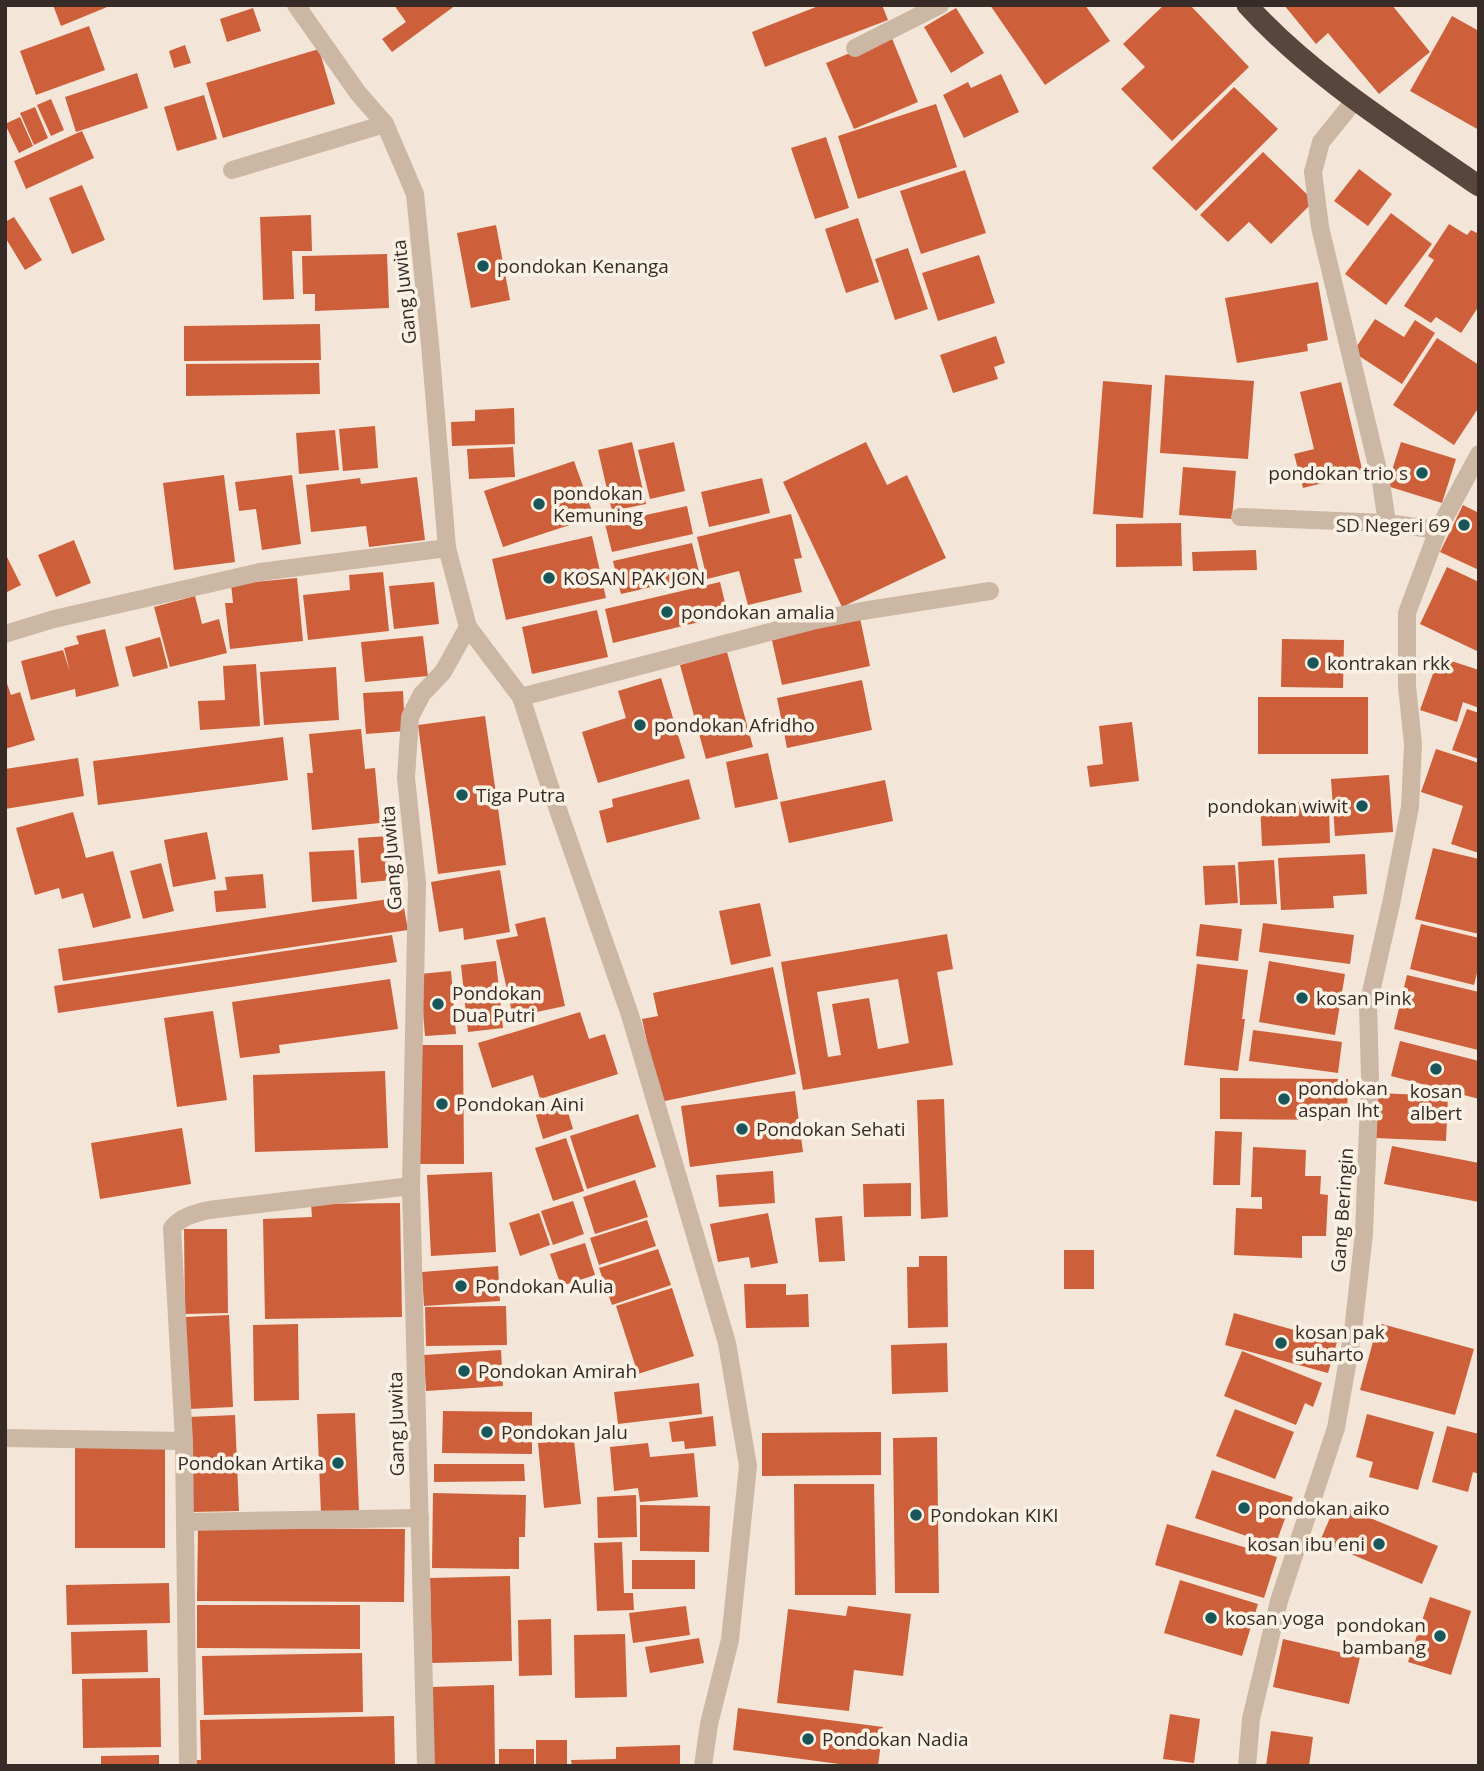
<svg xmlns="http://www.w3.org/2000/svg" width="1484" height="1771" viewBox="0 0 1484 1771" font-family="'Open Sans',sans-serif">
<rect width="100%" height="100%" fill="#f3e6d8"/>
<!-- building -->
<g fill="#ce5f3b" fill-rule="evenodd">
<polygon points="53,5 112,5 61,26"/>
<polygon points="394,5 456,5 392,52 382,39 406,22"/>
<polygon points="821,5 882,5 888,20 765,67 752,32"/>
<polygon points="990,5 1085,5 1110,41 1045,85"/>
<polygon points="1164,5 1190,5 1249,67 1172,141 1121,89 1145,67 1123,44"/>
<polygon points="1284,5 1392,5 1430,52 1379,94 1328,33 1316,44"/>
<polygon points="253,8 261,31 227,42 220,19"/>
<polygon points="956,8 984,53 951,73 924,27"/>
<polygon points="1452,16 1479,31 1479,130 1410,91"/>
<polygon points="89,26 105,70 36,95 20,51"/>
<polygon points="891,36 918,102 854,129 826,63"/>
<polygon points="185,45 191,63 174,68 169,51"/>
<polygon points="319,49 335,104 223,138 206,83"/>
<polygon points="137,73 148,108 76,132 65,97"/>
<polygon points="1001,74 1019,112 964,138 943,95 968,82 971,88"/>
<polygon points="1234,87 1278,129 1196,211 1152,168"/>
<polygon points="204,95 217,139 177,151 164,107"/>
<polygon points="51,99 64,130 51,136 37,105"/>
<polygon points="936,104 957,167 858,199 838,136"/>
<polygon points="35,107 48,138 34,145 20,113"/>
<polygon points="20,117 33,146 19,153 5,124"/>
<polygon points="82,131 94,158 26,189 14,161"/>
<polygon points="826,137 849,208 815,219 791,148"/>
<polygon points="1263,152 1314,201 1271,244 1249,222 1228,242 1200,215"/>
<polygon points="1359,169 1392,194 1368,226 1334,201"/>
<polygon points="965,170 986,233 921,254 900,191"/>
<polygon points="82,185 105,240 72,254 49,198"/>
<polygon points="1391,213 1432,244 1386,305 1345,274"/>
<polygon points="311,215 312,251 292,251 294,299 263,300 260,217"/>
<polygon points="14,217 42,260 25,270 5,237 5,222"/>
<polygon points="858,218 879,282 846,293 825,229"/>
<polygon points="1449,224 1467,235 1471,230 1479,234 1479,306 1461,333 1436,317 1431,323 1404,306 1434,260 1428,256"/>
<polygon points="496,225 510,300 471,308 457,233"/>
<polygon points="908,248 928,309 895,320 875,259"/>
<polygon points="387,254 389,308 315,311 315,294 303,294 302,256"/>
<polygon points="979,255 995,303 938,321 922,273"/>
<polygon points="1318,282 1328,340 1307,344 1308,351 1237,363 1225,298"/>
<polygon points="1375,319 1404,337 1415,320 1435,333 1402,384 1353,352"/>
<polygon points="320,324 321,360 184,361 184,326"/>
<polygon points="996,336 1005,363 994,367 998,379 953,393 940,355"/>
<polygon points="1437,338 1479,365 1479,407 1454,445 1393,405"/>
<polygon points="319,363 320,394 186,396 186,364"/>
<polygon points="1165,375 1254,381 1248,459 1160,453"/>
<polygon points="1103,381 1152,385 1143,518 1093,514"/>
<polygon points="1341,382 1363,473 1303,488 1294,454 1314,449 1300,392"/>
<polygon points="514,408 515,444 452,446 451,422 475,421 475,410"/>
<polygon points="375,426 378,468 343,471 339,429"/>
<polygon points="335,430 339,470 299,474 296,433"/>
<polygon points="632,442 646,504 612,511 598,450"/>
<polygon points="674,442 685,491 650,499 638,450"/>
<polygon points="866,442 887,485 907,475 946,558 842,607 783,482"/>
<polygon points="1401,442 1456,459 1442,503 1387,486"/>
<polygon points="513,447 515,477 469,479 467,449"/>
<polygon points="574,461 594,517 503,547 484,491"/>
<polygon points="1183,467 1236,471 1232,519 1179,515"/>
<polygon points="224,475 235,562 174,570 163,483"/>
<polygon points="292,475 301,544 262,550 256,509 239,511 235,482"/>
<polygon points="417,477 425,540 369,547 366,526 311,532 306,485 360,478 361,484"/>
<polygon points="762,478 770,513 709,527 701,492"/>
<polygon points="1463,505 1479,513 1479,570 1440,552"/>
<polygon points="687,506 693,534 612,552 605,524"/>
<polygon points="791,514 802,558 794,559 802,592 748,605 739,571 707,579 697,537"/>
<polygon points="1181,523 1182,566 1116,567 1116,524"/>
<polygon points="592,536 606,598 506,620 492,559"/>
<polygon points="74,540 91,583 56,597 38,555"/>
<polygon points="692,543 700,576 621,594 613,561"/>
<polygon points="1256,550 1257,570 1193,571 1192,552"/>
<polygon points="5,553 21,585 5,593"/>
<polygon points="1447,567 1479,582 1479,652 1420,624"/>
<polygon points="383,572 389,631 308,640 303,595 350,590 349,575"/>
<polygon points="297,578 303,641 230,649 225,603 233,603 231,584"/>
<polygon points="434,582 439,624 394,629 389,586"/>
<polygon points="720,582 728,615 613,643 605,609"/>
<polygon points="195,596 202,624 219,619 227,653 170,667 154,607"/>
<polygon points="597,610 608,657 532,674 522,627"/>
<polygon points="860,618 870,666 782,685 771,636"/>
<polygon points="105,629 119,686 76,697 75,689 31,700 21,661 63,650 70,672 64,648 79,644 76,636"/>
<polygon points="423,636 428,676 365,682 361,642"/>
<polygon points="160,637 168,668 133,677 125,647"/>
<polygon points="1282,639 1344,640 1343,688 1281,687"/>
<polygon points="727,652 753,747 706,759 680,665"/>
<polygon points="1439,657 1479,670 1479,708 1463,702 1457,722 1420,710"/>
<polygon points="256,664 260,726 200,730 198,701 225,700 223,666"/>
<polygon points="336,667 339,720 264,725 260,672"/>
<polygon points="5,678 11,695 20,692 35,740 5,749"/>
<polygon points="661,678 685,758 598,783 582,732 626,718 618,691"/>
<polygon points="862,680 872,730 787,748 777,698"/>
<polygon points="403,691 405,731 366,734 363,693"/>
<rect x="1258" y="697" width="110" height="57"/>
<polygon points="1467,709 1479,713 1479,759 1452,750"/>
<polygon points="485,716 506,865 438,874 418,725"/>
<polygon points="1132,722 1139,781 1090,787 1087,766 1103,764 1099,726"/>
<polygon points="361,729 365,769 375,768 380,823 312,830 307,773 313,773 309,734"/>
<polygon points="283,737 288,780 98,805 93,761"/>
<polygon points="1436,749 1479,763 1479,853 1451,844 1463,806 1421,792"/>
<polygon points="768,753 778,799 735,808 726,762"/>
<polygon points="78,758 84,796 5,809 5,769"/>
<polygon points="1389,775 1393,832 1335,836 1331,779"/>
<polygon points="689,779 700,819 607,843 599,811 613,807 612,799"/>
<polygon points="885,780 893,821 789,843 780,802"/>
<polygon points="1304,802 1304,808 1329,807 1330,843 1262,846 1260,803"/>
<polygon points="73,812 86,858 113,851 131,918 93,928 83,893 62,899 59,888 35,895 16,828"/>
<polygon points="207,832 216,879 173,887 164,840"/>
<polygon points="389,836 392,880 361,883 358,838"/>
<polygon points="1433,848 1479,859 1479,934 1415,919"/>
<polygon points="354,850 357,899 312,902 309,852"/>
<polygon points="1365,854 1367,894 1333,896 1334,908 1281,910 1278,858"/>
<polygon points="1274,860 1277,904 1240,905 1238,862"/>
<polygon points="161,863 174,911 143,919 130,871"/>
<polygon points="1235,865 1238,903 1205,905 1203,866"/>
<polygon points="500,870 510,932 464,940 463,928 439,932 431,882"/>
<polygon points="263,874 266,908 216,912 214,891 227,890 225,877"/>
<polygon points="402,897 408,930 63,981 58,949"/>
<polygon points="760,903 771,956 731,965 719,911"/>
<polygon points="545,917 565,1006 513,1017 496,940 518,936 515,924"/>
<polygon points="1263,923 1354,935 1350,964 1259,952"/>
<polygon points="1200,924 1242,929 1238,961 1196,956"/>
<polygon points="1421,924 1479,938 1479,965 1474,985 1410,969"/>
<path d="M947 934 953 969 937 972 953 1065 803 1090 781 962ZM898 979 909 1043 878 1049 869 998 832 1004 841 1055 828 1057 817 992Z"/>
<polygon points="392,935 397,962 58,1013 54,986"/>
<polygon points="496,961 503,1028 468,1032 461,965"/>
<polygon points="1269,961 1345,974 1335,1035 1259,1022"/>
<polygon points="1197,964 1248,970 1242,1019 1245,1019 1238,1071 1184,1065"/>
<polygon points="773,967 796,1074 660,1102 642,1019 658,1016 653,993"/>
<polygon points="451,971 456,1034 425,1036 420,974"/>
<polygon points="1407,975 1479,992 1478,1050 1394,1029"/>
<polygon points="390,979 398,1029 279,1045 280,1053 240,1058 232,1002"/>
<polygon points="213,1011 227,1100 177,1107 164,1018"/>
<polygon points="580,1012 589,1039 605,1034 618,1074 540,1099 533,1075 492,1088 478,1043"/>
<polygon points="1253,1030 1342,1042 1338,1073 1249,1061"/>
<polygon points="1400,1041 1479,1061 1479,1099 1391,1076"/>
<polygon points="419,1045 463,1045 464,1164 420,1164"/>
<polygon points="385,1071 388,1148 255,1152 253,1075"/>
<polygon points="1220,1078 1348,1079 1347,1120 1220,1119"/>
<polygon points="795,1091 803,1152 690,1167 681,1106"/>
<polygon points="1377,1093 1448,1096 1446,1141 1375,1138"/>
<polygon points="944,1099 948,1217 921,1219 917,1100"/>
<polygon points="565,1102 573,1129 543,1139 535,1112"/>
<polygon points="638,1114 656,1167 587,1189 570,1136"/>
<polygon points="182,1128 191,1184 100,1199 91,1143"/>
<polygon points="1215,1131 1242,1132 1240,1185 1213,1185"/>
<polygon points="566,1138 584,1191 553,1201 535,1148"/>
<polygon points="1392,1146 1479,1163 1479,1202 1384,1184"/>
<polygon points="1253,1147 1306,1150 1305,1176 1321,1176 1320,1194 1328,1195 1326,1236 1302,1236 1302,1258 1234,1255 1236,1208 1262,1209 1262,1197 1251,1197"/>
<polygon points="773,1171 775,1203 719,1207 716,1175"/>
<polygon points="492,1172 496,1252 431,1256 427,1175"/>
<polygon points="635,1180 648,1217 595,1234 583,1197"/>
<polygon points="911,1183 911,1216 864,1217 863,1184"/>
<polygon points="573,1201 584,1234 553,1245 541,1211"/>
<polygon points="400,1203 402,1317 265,1319 263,1219 312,1217 311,1204"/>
<polygon points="539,1213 550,1245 520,1256 509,1223"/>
<polygon points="768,1213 778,1263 751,1268 749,1257 718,1262 710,1224"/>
<polygon points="842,1216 845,1261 819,1262 815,1218"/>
<polygon points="647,1220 656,1246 599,1265 590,1238"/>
<polygon points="184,1229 227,1229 228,1313 185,1314"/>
<polygon points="585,1243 595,1275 561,1286 550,1254"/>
<polygon points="658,1249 671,1285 612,1305 599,1268"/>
<rect x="1064" y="1250" width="30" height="39"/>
<polygon points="919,1256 947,1256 948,1327 908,1328 907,1267 919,1267"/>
<polygon points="498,1266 500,1301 424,1306 422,1272"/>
<polygon points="744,1284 786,1284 786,1295 808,1294 809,1327 746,1328"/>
<polygon points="672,1288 694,1356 638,1374 616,1306"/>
<polygon points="506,1306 507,1345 426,1346 425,1307"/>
<polygon points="1234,1313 1337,1342 1328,1373 1225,1345"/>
<polygon points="229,1315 233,1407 189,1409 185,1317"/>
<polygon points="1378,1323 1474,1349 1455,1415 1360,1390"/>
<polygon points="298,1324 299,1400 254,1401 253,1325"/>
<polygon points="947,1343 948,1392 892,1394 891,1345"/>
<polygon points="501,1350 503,1386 426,1391 424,1355"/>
<polygon points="1242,1351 1322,1383 1313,1407 1305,1403 1296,1425 1224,1396"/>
<polygon points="699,1383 702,1414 618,1424 614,1392"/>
<polygon points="1235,1409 1294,1432 1275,1479 1216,1456"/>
<polygon points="443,1411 532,1412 532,1454 442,1453"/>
<polygon points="355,1413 359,1512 321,1513 317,1414"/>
<polygon points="1367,1414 1434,1432 1418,1490 1369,1477 1373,1462 1356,1457"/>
<polygon points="235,1415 239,1511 192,1512 188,1417"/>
<polygon points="713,1416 716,1446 685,1449 684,1441 672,1442 669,1422"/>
<polygon points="1447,1426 1479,1434 1479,1474 1473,1472 1468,1492 1432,1482"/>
<polygon points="881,1432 881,1475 762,1476 762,1433"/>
<polygon points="937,1437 939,1593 895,1593 893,1438"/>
<polygon points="574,1440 581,1504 544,1508 538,1443"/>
<polygon points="648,1443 650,1457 694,1453 698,1497 640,1502 638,1488 614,1491 610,1447"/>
<rect x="75" y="1445" width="90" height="103"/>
<polygon points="434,1464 524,1464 525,1481 434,1482"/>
<polygon points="1212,1470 1293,1497 1275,1546 1195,1518"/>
<polygon points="794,1484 874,1484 876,1595 795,1595"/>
<polygon points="433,1493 526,1495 525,1537 519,1537 519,1569 432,1568"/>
<polygon points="636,1495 637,1537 598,1538 597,1497"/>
<polygon points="1336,1504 1438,1546 1422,1584 1320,1541"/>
<polygon points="640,1505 710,1506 709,1552 640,1551"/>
<polygon points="1167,1524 1277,1557 1264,1598 1155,1565"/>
<polygon points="198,1528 405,1529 404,1602 197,1601"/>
<polygon points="622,1542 624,1593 633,1593 634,1610 597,1611 594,1543"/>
<rect x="632" y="1560" width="63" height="29"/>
<polygon points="510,1576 512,1661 432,1663 430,1578"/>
<polygon points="1180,1580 1258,1604 1242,1656 1164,1633"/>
<polygon points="169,1583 170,1623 67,1625 66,1585"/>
<polygon points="1430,1597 1471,1611 1451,1675 1408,1662"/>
<polygon points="197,1605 360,1605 360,1649 197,1648"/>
<polygon points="686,1606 690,1635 633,1643 629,1613"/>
<polygon points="848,1606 911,1614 903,1676 854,1670 849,1711 777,1703 788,1609 846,1616"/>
<polygon points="551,1619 552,1675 519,1676 518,1620"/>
<polygon points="147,1630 148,1672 72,1674 71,1632"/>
<polygon points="625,1634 627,1697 575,1698 574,1635"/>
<polygon points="699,1638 704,1663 650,1673 645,1647"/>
<polygon points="1283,1639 1360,1657 1349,1704 1273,1687"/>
<polygon points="362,1653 363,1712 204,1715 202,1656"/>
<polygon points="160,1678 161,1747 83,1748 82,1679"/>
<polygon points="494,1685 495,1766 434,1766 432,1687"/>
<polygon points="738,1708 883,1727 878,1766 854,1766 733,1750"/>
<polygon points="1170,1714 1200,1719 1194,1763 1163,1759"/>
<polygon points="394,1716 395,1766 197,1766 197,1760 201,1760 200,1720"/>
<polygon points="1271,1731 1313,1737 1309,1766 1266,1766"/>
<rect x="536" y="1740" width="31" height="26"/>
<polygon points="680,1745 680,1766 572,1766 571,1760 616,1759 616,1747"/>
<rect x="499" y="1749" width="35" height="17"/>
<polygon points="159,1755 159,1766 101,1766 101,1756"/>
</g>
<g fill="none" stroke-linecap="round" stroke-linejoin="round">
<!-- street -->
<g stroke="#ccb6a4" stroke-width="18">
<polyline points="296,5 358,93 385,124 415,194 430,344 447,548 468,627 443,672 422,694 410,717 406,778 417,883 411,1186 426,1766"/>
<polyline points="855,48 940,5"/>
<polyline points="1355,100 1321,142 1313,172 1320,227 1381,482 1387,523"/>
<polyline points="232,170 385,124"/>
<polyline points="1240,517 1387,523 1438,530"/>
<polyline points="468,627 521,697 549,784 630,1015 727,1343 748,1466 730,1640 709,1724 703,1766"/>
<polyline points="5,634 54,619 260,572 447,548"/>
<polyline points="521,697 812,621 862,611 990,591"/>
<polyline points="5,1438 184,1441"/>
<polyline points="185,1522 420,1518"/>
<path d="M188 1766 184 1441 172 1228C180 1217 196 1213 209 1210L411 1186"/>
<polyline points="1247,1766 1251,1719 1279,1601 1336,1428 1353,1331 1364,1233 1370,1077 1368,1005 1391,904 1410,807 1413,744 1407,686 1407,613 1438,530 1479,454"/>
</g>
<!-- highway -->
<path stroke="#58453c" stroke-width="21" d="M1247 5C1311 76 1400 131 1479 186"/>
</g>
<!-- markers -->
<g fill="#19565a" stroke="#faf1e5" stroke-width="2.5">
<circle cx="483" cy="266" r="7"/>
<circle cx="1422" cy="473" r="7"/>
<circle cx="539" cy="504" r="7"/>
<circle cx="1464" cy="525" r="7"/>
<circle cx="549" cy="578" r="7"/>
<circle cx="667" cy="612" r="7"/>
<circle cx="1313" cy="663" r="7"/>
<circle cx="640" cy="725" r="7"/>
<circle cx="462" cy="795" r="7"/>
<circle cx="1362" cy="806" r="7"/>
<circle cx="1302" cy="998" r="7"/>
<circle cx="438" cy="1004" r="7"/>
<circle cx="1436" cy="1069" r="7"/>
<circle cx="1284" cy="1099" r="7"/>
<circle cx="442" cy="1104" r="7"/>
<circle cx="742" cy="1129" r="7"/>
<circle cx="461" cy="1286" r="7"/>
<circle cx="1281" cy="1343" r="7"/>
<circle cx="464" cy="1371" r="7"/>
<circle cx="487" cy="1432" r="7"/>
<circle cx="338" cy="1463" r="7"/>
<circle cx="1244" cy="1508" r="7"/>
<circle cx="916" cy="1515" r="7"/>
<circle cx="1379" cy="1544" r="7"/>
<circle cx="1211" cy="1618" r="7"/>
<circle cx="1440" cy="1636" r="7"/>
<circle cx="808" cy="1739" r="7"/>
</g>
<g text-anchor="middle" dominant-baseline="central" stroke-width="7" stroke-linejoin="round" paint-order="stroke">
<!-- poi labels -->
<g font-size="19" fill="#362b26" stroke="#faf1e5" text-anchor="start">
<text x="497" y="266">pondokan Kenanga</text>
<text x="1408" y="473" text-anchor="end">pondokan trio s</text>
<text x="553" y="493">pondokan<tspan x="553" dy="22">Kemuning</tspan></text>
<text x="1450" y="525" text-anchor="end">SD Negeri 69</text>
<text x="563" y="578">KOSAN PAK JON</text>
<text x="681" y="612">pondokan amalia</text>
<text x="1327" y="663">kontrakan rkk</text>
<text x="654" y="725">pondokan Afridho</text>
<text x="476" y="795">Tiga Putra</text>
<text x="1348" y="806" text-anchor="end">pondokan wiwit</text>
<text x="452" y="993">Pondokan<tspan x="452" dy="22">Dua Putri</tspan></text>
<text x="1316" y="998">kosan Pink</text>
<text x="1298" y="1088">pondokan<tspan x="1298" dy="22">aspan lht</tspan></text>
<text x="1436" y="1091" text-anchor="middle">kosan<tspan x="1436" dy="22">albert</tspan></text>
<text x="456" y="1104">Pondokan Aini</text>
<text x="756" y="1129">Pondokan Sehati</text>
<text x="475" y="1286">Pondokan Aulia</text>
<text x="1295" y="1332">kosan pak<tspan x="1295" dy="22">suharto</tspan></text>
<text x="478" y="1371">Pondokan Amirah</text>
<text x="501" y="1432">Pondokan Jalu</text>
<text x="324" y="1463" text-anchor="end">Pondokan Artika</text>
<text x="1258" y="1508">pondokan aiko</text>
<text x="930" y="1515">Pondokan KIKI</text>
<text x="1365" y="1544" text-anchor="end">kosan ibu eni</text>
<text x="1225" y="1618">kosan yoga</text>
<text x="1426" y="1625" text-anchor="end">pondokan<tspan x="1426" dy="22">bambang</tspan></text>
<text x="822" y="1739">Pondokan Nadia</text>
</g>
<!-- street labels -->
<g font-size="19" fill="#362b26" stroke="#faf1e5">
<text transform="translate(404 292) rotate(-96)">Gang Juwita</text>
<text transform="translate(391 858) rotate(-94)">Gang Juwita</text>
<text transform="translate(1342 1210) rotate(-86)">Gang Beringin</text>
<text transform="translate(396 1424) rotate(-91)">Gang Juwita</text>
</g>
</g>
<!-- border -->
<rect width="1484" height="1771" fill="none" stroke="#362b26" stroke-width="14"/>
</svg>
